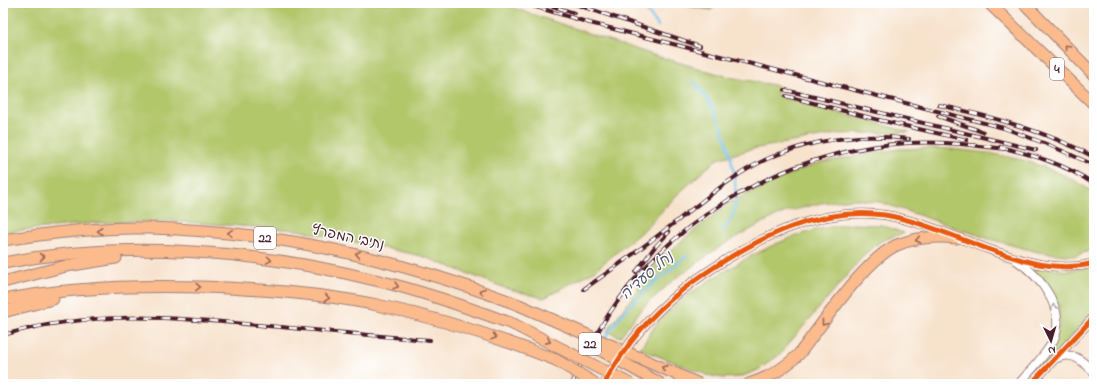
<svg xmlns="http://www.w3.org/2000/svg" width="1097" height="387" viewBox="0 0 1097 387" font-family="'Indie Flower','Playpen Sans Hebrew',sans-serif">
<rect width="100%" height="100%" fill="#fff"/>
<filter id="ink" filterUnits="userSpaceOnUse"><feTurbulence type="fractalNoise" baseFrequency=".025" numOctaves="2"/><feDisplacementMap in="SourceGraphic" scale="8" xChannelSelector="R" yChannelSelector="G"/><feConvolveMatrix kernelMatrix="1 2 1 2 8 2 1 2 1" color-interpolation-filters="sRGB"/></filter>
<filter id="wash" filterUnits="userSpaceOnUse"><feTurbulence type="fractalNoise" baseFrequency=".012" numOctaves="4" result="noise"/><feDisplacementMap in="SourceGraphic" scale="16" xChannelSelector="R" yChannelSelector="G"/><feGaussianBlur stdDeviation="0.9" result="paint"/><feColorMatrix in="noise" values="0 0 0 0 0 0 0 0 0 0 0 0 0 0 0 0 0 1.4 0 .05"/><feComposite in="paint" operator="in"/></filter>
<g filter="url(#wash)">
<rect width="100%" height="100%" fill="#f7e2cc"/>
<!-- green -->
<g fill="#b2c66a" stroke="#7e724a">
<polygon points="3,3 499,3 653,55 729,77 779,86 777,96 910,132 837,134 752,149 717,159 677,195 646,228 594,271 544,298 508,289 422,256 297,230 169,221 94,223 3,232"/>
<polygon points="667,3 719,3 711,10"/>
<path d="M933 148C990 151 1047 159 1094 193V249L1075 256 1038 252 989 239 880 202 853 199 821 203 786 212 762 223 721 246 676 278 651 300 639 312 620 337 607 331 655 266 679 243 729 203 768 183 818 163 898 149Z"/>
<path d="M853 224 881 225 904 233 881 241 865 254 779 355 758 370 740 377 723 378 707 375 640 349C645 341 650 333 655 326 672 304 697 288 720 274 763 248 802 228 853 224Z"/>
<polygon points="1032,265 1066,271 1094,266 1094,311 1041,370 1038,367 1060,324 1058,304 1054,295 1049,286 1030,267"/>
</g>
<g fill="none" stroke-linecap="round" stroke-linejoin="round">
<!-- stream -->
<g stroke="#6fbfea" stroke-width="2.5">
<polyline points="641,3 658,26"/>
<path d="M693 80C699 89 706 97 711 105 727 133 740 181 734 212 732 220 728 225 723 231"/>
<path d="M604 340C624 305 656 281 687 256"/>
</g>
</g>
</g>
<g filter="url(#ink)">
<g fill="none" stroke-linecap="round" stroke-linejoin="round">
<defs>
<g id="minor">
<path d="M1016 260C1040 276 1068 310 1053 341 1045 357 1030 370 1019 384"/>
<path d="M1057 358C1073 350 1083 362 1094 372"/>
<path d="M605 384C609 372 617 363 623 353 646 319 674 294 707 272 759 237 820 206 885 215 920 221 955 237 988 249 1022 261 1058 273 1094 263"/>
<polyline points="1031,384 1094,317"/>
</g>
<g id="highway">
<polyline points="989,3 1094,104"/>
<polyline points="1024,3 1094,75"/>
<path d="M3 240C48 233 103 227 148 228 278 231 398 259 519 305"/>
<path d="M3 263C125 240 255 250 375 280 422 291 468 308 513 324"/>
<polyline points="3,282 66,266 116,258"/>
<path d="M3 300C69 287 135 285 202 287 260 289 320 293 377 305 438 318 498 337 556 360"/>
<polyline points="3,312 53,299"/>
<path d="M749 384C769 378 784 369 799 354 822 325 865 259 897 245 916 237 937 236 957 238"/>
</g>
</defs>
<!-- minor casing -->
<use href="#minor" stroke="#a0807c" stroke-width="10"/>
<!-- highway casing -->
<use href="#highway" stroke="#a0807c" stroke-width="13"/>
<!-- minor -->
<use href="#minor" stroke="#fff" stroke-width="8"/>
<!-- highway -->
<use href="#highway" stroke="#fbbb8c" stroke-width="11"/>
<defs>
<g id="rail">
<polyline points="523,3 590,23 1004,128 1049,145 1094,165"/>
<polyline points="543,3 574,13"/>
<polyline points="572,3 700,46"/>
<polyline points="785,90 1036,150"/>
<polyline points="786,96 879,120 967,140"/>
<path d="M939 105C992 117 1046 131 1094 157"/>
<polyline points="938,116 983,132"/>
<path d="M1000 147C1033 155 1065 164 1094 184"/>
<polyline points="636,272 654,248 669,232"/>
<path d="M584 289C616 267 647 244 677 221 705 199 734 174 767 159 812 139 861 133 909 139"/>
<path d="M3 335C91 310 169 317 258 325 315 330 372 336 430 340"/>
<path d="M572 384C580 366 589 347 599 330 662 222 784 150 908 143 941 141 973 145 1005 149"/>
</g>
</defs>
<!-- rail casing -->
<use href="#rail" stroke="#4a1f2b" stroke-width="4"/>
<!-- rail -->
<use href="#rail" stroke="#fff" stroke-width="2.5" stroke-dasharray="8" stroke-linecap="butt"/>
<defs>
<g id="highway-bridge">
<polyline points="519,305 699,384"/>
<polyline points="513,324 630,384"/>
<polyline points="588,343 661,384"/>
<polyline points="556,360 596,384"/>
</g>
</defs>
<!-- highway-bridge casing -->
<use href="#highway-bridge" stroke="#a0807c" stroke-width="13" stroke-linecap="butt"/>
<!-- highway-bridge -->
<use href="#highway-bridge" stroke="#fbbb8c" stroke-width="11"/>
<defs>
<g id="cycleway">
<path d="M605 384C609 372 617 363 623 353 646 319 674 294 707 272 759 237 820 206 885 215 920 221 955 237 988 249 1022 261 1058 273 1094 263"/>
<polyline points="1031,384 1094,317"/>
</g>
</defs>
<!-- cycleway casing -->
<use href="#cycleway" stroke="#fff" stroke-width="8"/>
<!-- cycleway -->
<use href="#cycleway" stroke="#e8590c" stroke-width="5"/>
</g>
<!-- one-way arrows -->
<defs><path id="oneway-chevron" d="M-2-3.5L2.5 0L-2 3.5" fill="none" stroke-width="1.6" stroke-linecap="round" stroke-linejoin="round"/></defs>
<g stroke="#9a6557">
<use href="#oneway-chevron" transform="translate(1067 47) rotate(-134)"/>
<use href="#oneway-chevron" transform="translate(100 231) rotate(177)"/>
<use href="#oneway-chevron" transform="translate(230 233) rotate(-176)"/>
<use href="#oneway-chevron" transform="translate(918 240) rotate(169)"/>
<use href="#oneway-chevron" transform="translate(358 254) rotate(-168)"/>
<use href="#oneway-chevron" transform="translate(42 257) rotate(-6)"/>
<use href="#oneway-chevron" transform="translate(269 260) rotate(9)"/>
<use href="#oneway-chevron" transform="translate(396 286) rotate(16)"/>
<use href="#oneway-chevron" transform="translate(198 287) rotate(2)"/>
<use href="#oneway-chevron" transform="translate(482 291) rotate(-160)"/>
<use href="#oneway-chevron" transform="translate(327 298) rotate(8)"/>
<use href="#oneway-chevron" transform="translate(824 323) rotate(128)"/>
<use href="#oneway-chevron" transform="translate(494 337) rotate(18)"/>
<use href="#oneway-chevron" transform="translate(548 341) rotate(26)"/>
<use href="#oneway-chevron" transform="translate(664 368) rotate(-156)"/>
</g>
<use stroke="#ae9aa0" href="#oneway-chevron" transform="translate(1054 307) rotate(-105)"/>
</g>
<g text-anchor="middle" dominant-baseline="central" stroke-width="3" stroke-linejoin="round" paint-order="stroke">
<!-- shield labels -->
<g fill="#fff" stroke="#80626b" stroke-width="1">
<rect x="1050" y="58" width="14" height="22" rx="3"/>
<rect x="254" y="227" width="22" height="22" rx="3"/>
<rect x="579" y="333" width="22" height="22" rx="3"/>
</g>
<g font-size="13" font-weight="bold" fill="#4a1f2b">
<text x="1057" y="69">4</text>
<text x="265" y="238">22</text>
<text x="590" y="344">22</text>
</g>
<!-- street labels -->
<g font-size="14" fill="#4a1f2b" stroke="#fff">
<text transform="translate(348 238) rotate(12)">נתיבי המפרץ</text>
</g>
<!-- water labels -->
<g font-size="15" font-style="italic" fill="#57576e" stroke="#fff">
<text transform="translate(647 276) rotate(-41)">נחל סעדיה</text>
</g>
</g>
<!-- margin -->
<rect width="1097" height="387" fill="none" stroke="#fff" stroke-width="16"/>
<!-- north arrow -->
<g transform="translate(1051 341) rotate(175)" stroke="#ffffff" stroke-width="3" paint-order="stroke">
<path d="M0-3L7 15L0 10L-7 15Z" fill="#4a1f2b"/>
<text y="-6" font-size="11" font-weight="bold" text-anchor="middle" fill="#4a1f2b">N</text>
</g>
</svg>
